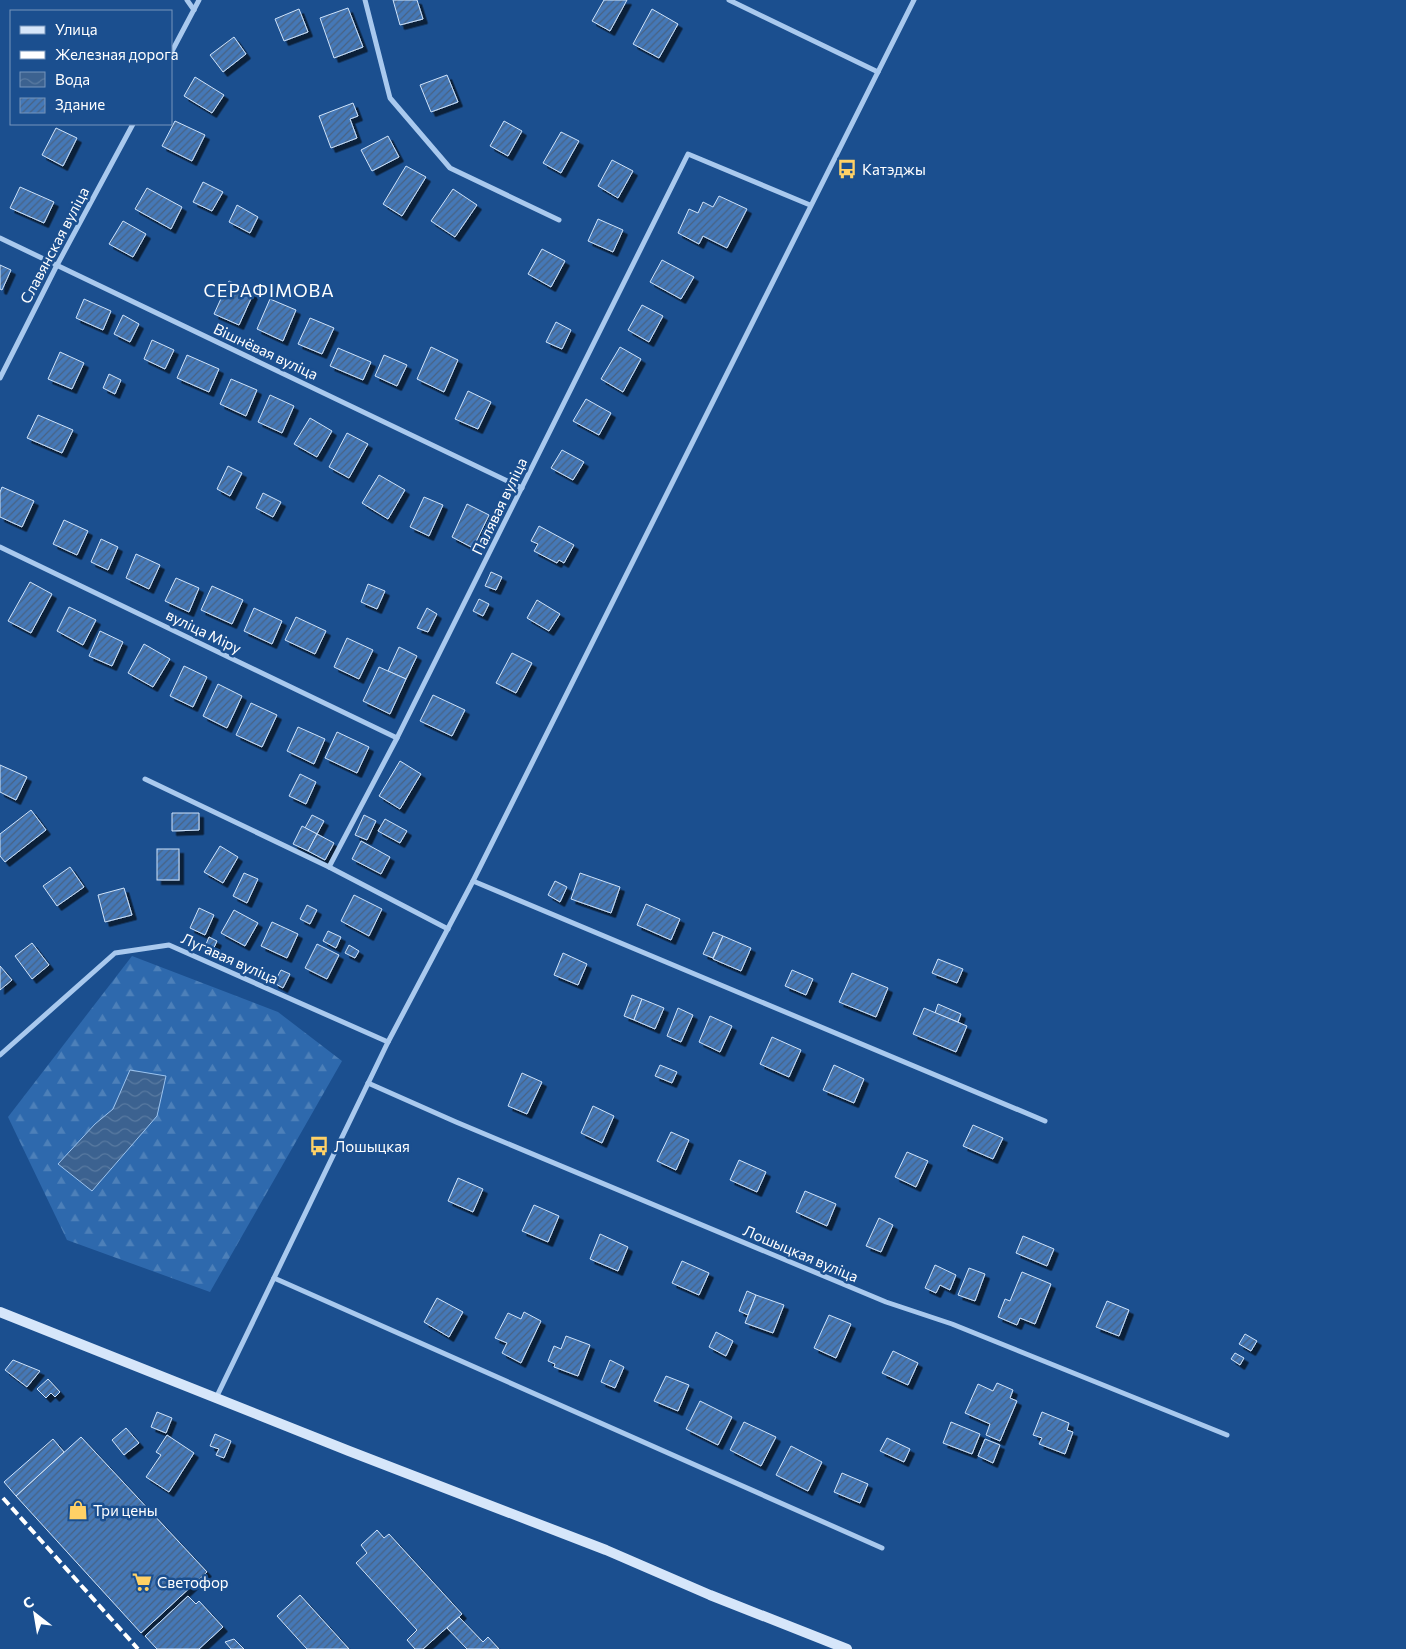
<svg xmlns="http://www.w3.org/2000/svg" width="1406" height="1649" viewBox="0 0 1406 1649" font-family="Commissioner,sans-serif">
<defs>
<pattern id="forest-firs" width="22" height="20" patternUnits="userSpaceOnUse" patternTransform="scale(1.25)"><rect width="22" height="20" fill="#2e69ad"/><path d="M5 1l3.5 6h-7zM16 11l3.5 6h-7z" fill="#4d80b9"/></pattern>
<pattern id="water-waves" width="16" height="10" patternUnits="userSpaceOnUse" patternTransform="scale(1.25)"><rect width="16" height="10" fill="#3c6290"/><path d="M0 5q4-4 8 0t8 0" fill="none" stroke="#597aa1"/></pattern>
<pattern id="building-hatch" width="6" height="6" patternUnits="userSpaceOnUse" patternTransform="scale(1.25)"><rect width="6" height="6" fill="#4478b7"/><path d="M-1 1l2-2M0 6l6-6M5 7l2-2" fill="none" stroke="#486282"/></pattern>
<filter id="shadow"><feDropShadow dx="4.5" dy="4.5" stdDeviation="0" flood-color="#0009"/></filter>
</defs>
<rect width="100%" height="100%" fill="#1b4f8f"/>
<!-- forest -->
<polygon fill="url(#forest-firs)" points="132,956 278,1012 342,1061 210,1292 67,1240 8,1117"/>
<!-- water -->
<polygon fill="url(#water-waves)" stroke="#9cc4f0" points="130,1070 166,1076 157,1116 92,1191 58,1164 95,1124 113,1109"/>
<!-- building -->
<g fill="url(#building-hatch)" stroke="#cfe3fa" filter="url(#shadow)">
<polygon points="393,0 417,0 423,19 400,25"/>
<polygon points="604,0 627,0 610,31 592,21"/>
<polygon points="348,8 363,47 334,58 320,18"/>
<polygon points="299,9 308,32 284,41 275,19"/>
<polygon points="652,9 678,24 659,58 633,44"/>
<polygon points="234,37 246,54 223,72 210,55"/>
<polygon points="447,75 458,102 431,112 420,85"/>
<polygon points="195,77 224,95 212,113 184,96"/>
<polygon points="353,103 358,116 350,119 357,138 331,148 319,116"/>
<polygon points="175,121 205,135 192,161 162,146"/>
<polygon points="504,121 522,131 508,156 490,146"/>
<polygon points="56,128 77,138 63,166 42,155"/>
<polygon points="561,132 579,141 561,173 543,163"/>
<polygon points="388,136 399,157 372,171 361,150"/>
<polygon points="612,160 633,171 618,198 598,186"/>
<polygon points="406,166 426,177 402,216 383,204"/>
<polygon points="203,182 223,192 212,211 193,202"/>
<polygon points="20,187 54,202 44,223 10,208"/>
<polygon points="147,188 182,207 171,229 135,209"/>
<polygon points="453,189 477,205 455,237 431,221"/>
<polygon points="719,196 747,209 727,248 703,236 699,244 678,233 689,209 698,213 703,202 713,207"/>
<polygon points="237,205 258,217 250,233 229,222"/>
<polygon points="598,219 623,230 613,252 588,241"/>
<polygon points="123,221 146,234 133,257 109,244"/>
<polygon points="542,249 565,261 551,287 528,274"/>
<polygon points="662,260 694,277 681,299 650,282"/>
<polygon points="0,265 11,270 2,290 0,289"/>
<polygon points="229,281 254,292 239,325 214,314"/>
<polygon points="84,299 111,311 103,330 76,318"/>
<polygon points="270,299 296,310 283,341 257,329"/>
<polygon points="642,305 663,316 649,342 628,330"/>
<polygon points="123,315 139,324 130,342 114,334"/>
<polygon points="310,318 334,328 322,354 298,344"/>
<polygon points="556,322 571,330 562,349 546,342"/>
<polygon points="152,340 174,350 165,369 144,359"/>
<polygon points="431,347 458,360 444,392 417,379"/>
<polygon points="620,347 641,359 623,392 601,379"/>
<polygon points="338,348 371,362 363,380 330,366"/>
<polygon points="60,352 84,363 72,389 48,379"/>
<polygon points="187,355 219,369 209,392 177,378"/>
<polygon points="384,355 407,365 397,386 375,376"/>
<polygon points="109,374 121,380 115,394 103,388"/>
<polygon points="231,379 257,390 246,416 220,404"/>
<polygon points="468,391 491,402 478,429 455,419"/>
<polygon points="270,395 294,406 282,433 258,422"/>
<polygon points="586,399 611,413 599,435 573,421"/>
<polygon points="38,415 73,430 62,453 27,438"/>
<polygon points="310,418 332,431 317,457 294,444"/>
<polygon points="347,433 368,444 349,478 329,467"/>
<polygon points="562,450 584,462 573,480 551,468"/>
<polygon points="228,466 242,473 230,496 217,489"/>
<polygon points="379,475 405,490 388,519 362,503"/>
<polygon points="2,487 34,501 22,527 0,517 0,492"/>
<polygon points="263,493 281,502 273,517 256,508"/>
<polygon points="424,497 443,505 429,536 410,527"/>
<polygon points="467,504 489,515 473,548 452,537"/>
<polygon points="64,520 88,531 77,555 53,544"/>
<polygon points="539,526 574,545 564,563 559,560 557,563 534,551 538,544 531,541"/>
<polygon points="101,539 118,547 108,570 91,562"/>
<polygon points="136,554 160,565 149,589 126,578"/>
<polygon points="491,572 502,577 496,590 485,586"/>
<polygon points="176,578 199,588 189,612 165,601"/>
<polygon points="30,582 52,594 31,633 8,621"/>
<polygon points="368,584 385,591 377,609 361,602"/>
<polygon points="212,586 243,600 232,624 201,610"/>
<polygon points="479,599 489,604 483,616 473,611"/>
<polygon points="537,600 560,614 549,631 527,618"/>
<polygon points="69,607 96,620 83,645 57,631"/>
<polygon points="254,608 282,621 272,644 244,631"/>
<polygon points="427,608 437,614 428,632 417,628"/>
<polygon points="296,617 326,631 315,654 285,640"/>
<polygon points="100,631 123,642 112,666 89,656"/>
<polygon points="347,638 373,650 359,679 334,667"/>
<polygon points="144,644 170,659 153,687 128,673"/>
<polygon points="399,647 417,656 406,679 388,671"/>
<polygon points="512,653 532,663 516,693 496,683"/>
<polygon points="184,666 207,677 193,707 170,696"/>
<polygon points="379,667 406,679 390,714 363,701"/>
<polygon points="218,684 242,696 227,728 203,716"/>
<polygon points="433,695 465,710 452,736 420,721"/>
<polygon points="251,703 277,715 262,747 236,735"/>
<polygon points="298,727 325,739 314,764 287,751"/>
<polygon points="337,732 369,747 357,773 325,758"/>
<polygon points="400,761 421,774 400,809 379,796"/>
<polygon points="0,765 27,777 16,800 0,792"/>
<polygon points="300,774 316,782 306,804 289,796"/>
<polygon points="31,810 46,830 5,862 0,856 0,834"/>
<polygon points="172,813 199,813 199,830 172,831"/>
<polygon points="312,815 324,821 317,834 305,828"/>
<polygon points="364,815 376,821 367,840 355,835"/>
<polygon points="385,819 407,831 400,843 378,831"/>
<polygon points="302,826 317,834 308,851 293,844"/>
<polygon points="317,834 334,843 325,860 308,851"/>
<polygon points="361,841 390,857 381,874 352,859"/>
<polygon points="220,846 238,857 223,883 204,872"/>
<rect x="157" y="849" width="22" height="31"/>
<polygon points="70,867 84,887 57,906 43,886"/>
<polygon points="244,873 258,879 247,903 233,896"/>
<polygon points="580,873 620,887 611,913 571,899"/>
<polygon points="555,881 567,887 560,902 548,895"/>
<polygon points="124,888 132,915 105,922 98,895"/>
<polygon points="354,895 382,909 369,936 341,921"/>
<polygon points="646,904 680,919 671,940 637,925"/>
<polygon points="307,905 317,910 310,924 300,919"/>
<polygon points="199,908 214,915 205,935 190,928"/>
<polygon points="234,910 258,923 245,946 221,933"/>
<polygon points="272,922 298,934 287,958 261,946"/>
<polygon points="328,931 341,937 336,948 323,941"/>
<polygon points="713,932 723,936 713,958 703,954"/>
<polygon points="723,936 751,948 741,971 713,959"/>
<polygon points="209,937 217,941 212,952 204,949"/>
<polygon points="32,943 49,965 32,979 15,956"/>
<polygon points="317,944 339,955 327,979 305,968"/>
<polygon points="349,945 359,951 355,958 345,953"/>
<polygon points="563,953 587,964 578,985 554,975"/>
<polygon points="938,959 963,969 957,983 932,973"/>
<polygon points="0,966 12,980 0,990"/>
<polygon points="281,970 290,974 283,988 274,983"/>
<polygon points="792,970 813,979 806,995 785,986"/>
<polygon points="852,973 888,988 876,1017 839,1002"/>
<polygon points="632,995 642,999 634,1020 624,1016"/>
<polygon points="642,999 664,1008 655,1029 634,1020"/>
<polygon points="938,1004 961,1014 958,1022 935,1013"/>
<polygon points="678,1008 693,1015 681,1042 667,1036"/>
<polygon points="924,1008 967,1026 956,1052 913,1034"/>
<polygon points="710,1016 732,1026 720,1052 699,1042"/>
<polygon points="772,1037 801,1050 789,1077 760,1064"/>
<polygon points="660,1065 677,1072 672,1083 655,1076"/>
<polygon points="834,1065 864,1079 854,1103 823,1090"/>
<polygon points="522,1073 542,1082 527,1114 508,1106"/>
<polygon points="593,1106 614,1116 602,1143 581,1133"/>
<polygon points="973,1125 1003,1138 993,1159 963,1146"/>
<polygon points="671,1132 689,1140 676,1170 657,1161"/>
<polygon points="907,1152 928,1161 916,1187 895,1177"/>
<polygon points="739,1160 766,1172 757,1192 730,1180"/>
<polygon points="458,1178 483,1189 473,1212 448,1201"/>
<polygon points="805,1191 836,1204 827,1226 796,1212"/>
<polygon points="534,1205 559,1216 548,1242 522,1231"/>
<polygon points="879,1218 893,1225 881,1252 866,1246"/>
<polygon points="600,1234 628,1247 618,1271 590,1259"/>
<polygon points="1023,1236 1054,1249 1047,1266 1016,1253"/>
<polygon points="682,1261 709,1273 699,1295 672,1283"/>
<polygon points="935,1265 956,1275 950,1290 940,1285 936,1293 925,1288"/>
<polygon points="969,1268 985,1274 975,1301 958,1295"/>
<polygon points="1022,1272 1051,1284 1035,1324 1020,1318 1017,1325 998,1317 1005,1299 1010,1301"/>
<polygon points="747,1291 756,1295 748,1315 739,1311"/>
<polygon points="756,1295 784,1305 773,1333 745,1323"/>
<polygon points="437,1298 463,1312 449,1337 424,1322"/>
<polygon points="1107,1301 1129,1310 1119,1336 1096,1327"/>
<polygon points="524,1312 541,1321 521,1363 502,1353 507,1343 495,1338 508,1313 521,1319"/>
<polygon points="829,1315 851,1324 836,1358 814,1348"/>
<polygon points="716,1332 733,1341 726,1356 709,1347"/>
<polygon points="1245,1334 1257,1341 1251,1351 1239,1344"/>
<polygon points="566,1336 590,1345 578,1376 554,1367 555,1364 548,1361 554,1346 561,1349"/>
<polygon points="893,1351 918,1363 908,1385 882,1373"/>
<polygon points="1235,1353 1244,1358 1240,1365 1231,1359"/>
<polygon points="13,1360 40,1371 27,1387 5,1370"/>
<polygon points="610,1360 624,1367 615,1388 601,1382"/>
<polygon points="666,1376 689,1385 678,1411 654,1401"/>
<polygon points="48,1379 60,1392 55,1397 51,1393 46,1398 37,1389"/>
<polygon points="997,1383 1013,1390 1010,1398 1017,1401 1000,1441 986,1435 990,1424 965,1413 978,1384 993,1391"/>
<polygon points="700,1401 732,1417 718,1445 686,1429"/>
<polygon points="157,1412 172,1418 166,1433 151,1427"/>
<polygon points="1042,1412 1069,1423 1067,1430 1073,1432 1065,1454 1039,1444 1042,1438 1033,1435"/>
<polygon points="744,1422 776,1437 761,1466 730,1450"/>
<polygon points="951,1422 980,1434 972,1454 943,1443"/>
<polygon points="126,1428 139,1443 124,1455 112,1440"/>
<polygon points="215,1434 231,1441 224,1458 216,1455 219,1449 210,1446"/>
<polygon points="167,1435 194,1453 169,1492 146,1477 161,1455 156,1452"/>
<polygon points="81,1437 207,1572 141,1633 16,1496"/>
<polygon points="887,1438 910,1449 904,1462 880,1451"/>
<polygon points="53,1439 64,1452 16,1496 4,1482"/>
<polygon points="985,1439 1000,1445 993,1463 978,1456"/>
<polygon points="791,1446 822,1462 808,1491 776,1475"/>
<polygon points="842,1473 868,1484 860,1503 834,1492"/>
<polygon points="377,1530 384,1538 389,1534 462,1614 423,1649 415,1649 407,1640 417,1630 356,1563 367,1553 361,1545"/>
<polygon points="300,1595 349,1649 307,1649 277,1616"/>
<polygon points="188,1596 196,1604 199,1601 223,1627 199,1649 157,1649 145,1636"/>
<polygon points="459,1617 483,1642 488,1637 499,1649 467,1649 447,1628"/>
<polygon points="234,1639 244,1649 231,1649 225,1642"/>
</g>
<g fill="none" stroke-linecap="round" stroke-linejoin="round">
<!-- street -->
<g stroke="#a9c9ee" stroke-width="5">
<polyline points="187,0 194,10"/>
<polyline points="365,0 390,98 450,168 559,220"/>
<polyline points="729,0 878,72"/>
<polyline points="171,53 199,0"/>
<polyline points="0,238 522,488"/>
<polyline points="0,378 56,267 133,124"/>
<polyline points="0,547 397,738"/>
<polyline points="145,779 329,867 448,929"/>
<polyline points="329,867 397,738 688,154 810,205"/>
<polyline points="473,881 1045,1121"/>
<polyline points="0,1055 115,953 169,945 388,1042"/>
<polyline points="368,1083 456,1122 886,1302 952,1324 1227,1435"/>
<polyline points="274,1278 882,1548"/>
<polyline points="216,1398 388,1042 473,881 914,0"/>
</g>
<!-- secondary -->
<polyline stroke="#d6e6fa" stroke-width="10" points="0,1312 349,1451 606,1550 710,1595 847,1649"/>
<!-- rail -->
<polyline stroke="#fff" stroke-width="4" stroke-dasharray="9 4" stroke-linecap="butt" points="3,1498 138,1649"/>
</g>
<!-- icons -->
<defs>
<symbol id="bus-bare" viewBox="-9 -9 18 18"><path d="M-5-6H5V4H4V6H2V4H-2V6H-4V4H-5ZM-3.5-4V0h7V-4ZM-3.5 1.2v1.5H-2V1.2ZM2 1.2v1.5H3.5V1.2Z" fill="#ffd166" stroke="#1b4f8f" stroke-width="2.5" paint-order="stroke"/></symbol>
<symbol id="shop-bare" viewBox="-9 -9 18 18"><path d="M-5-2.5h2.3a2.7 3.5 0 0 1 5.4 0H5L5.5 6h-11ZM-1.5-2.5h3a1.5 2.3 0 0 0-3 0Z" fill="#ffd166" stroke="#1b4f8f" stroke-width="2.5" paint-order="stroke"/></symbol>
<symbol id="supermarket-bare" viewBox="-9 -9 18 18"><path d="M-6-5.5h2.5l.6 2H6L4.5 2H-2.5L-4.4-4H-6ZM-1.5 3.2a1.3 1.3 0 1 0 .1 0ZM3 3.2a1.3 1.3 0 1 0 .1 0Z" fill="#ffd166" stroke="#1b4f8f" stroke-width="2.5" paint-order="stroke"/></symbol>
</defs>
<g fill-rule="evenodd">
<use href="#bus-bare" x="833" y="155" width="28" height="28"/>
<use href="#bus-bare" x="305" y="1132" width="28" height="28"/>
<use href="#shop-bare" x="64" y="1496" width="28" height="28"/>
<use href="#supermarket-bare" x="128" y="1568" width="28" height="28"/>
</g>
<g text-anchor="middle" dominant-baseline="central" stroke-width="5" stroke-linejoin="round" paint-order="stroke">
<!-- poi labels -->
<g font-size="15" fill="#fff" stroke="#1b4f8f" text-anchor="start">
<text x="862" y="169">Катэджы</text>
<text x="334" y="1146">Лошыцкая</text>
<text x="93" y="1510">Три цены</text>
<text x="157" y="1582">Светофор</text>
</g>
<!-- street labels -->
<g font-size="15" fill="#fff" stroke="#1b4f8f">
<text transform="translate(54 245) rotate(-62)">Славянская вуліца</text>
<text transform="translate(266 351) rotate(25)">Вішнёвая вуліца</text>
<text transform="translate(499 506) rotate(-64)">Палявая вуліца</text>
<text transform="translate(204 631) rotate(26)">вуліца Міру</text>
<text transform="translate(230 958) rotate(24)">Лугавая вуліца</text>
<text transform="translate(801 1253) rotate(23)">Лошыцкая вуліца</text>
</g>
<!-- quarter labels -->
<g font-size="18" letter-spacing="1" fill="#fff" stroke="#1b4f8f">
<text x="269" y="290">СЕРАФІМОВА</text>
</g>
</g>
<!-- legend -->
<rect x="10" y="10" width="162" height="115" fill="#1b4f8f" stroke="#7695bc"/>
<rect x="20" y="26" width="25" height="8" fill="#d6e6fa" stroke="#7695bc"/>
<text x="55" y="35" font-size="15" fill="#ffffff">Улица</text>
<rect x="20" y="51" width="25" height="8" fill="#ffffff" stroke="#7695bc"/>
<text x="55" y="60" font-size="15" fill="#ffffff">Железная дорога</text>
<rect x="20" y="72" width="25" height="15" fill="url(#water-waves)" stroke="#7695bc"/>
<text x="55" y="85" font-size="15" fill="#ffffff">Вода</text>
<rect x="20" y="98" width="25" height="15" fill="url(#building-hatch)" stroke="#7695bc"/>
<text x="55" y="110" font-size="15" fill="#ffffff">Здание</text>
<!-- north arrow -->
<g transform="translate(35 1614) rotate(329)" stroke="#1b4f8f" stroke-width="4" paint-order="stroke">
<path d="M0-4L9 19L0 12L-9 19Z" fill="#ffffff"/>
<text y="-8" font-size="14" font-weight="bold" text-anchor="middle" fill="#ffffff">С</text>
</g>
</svg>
